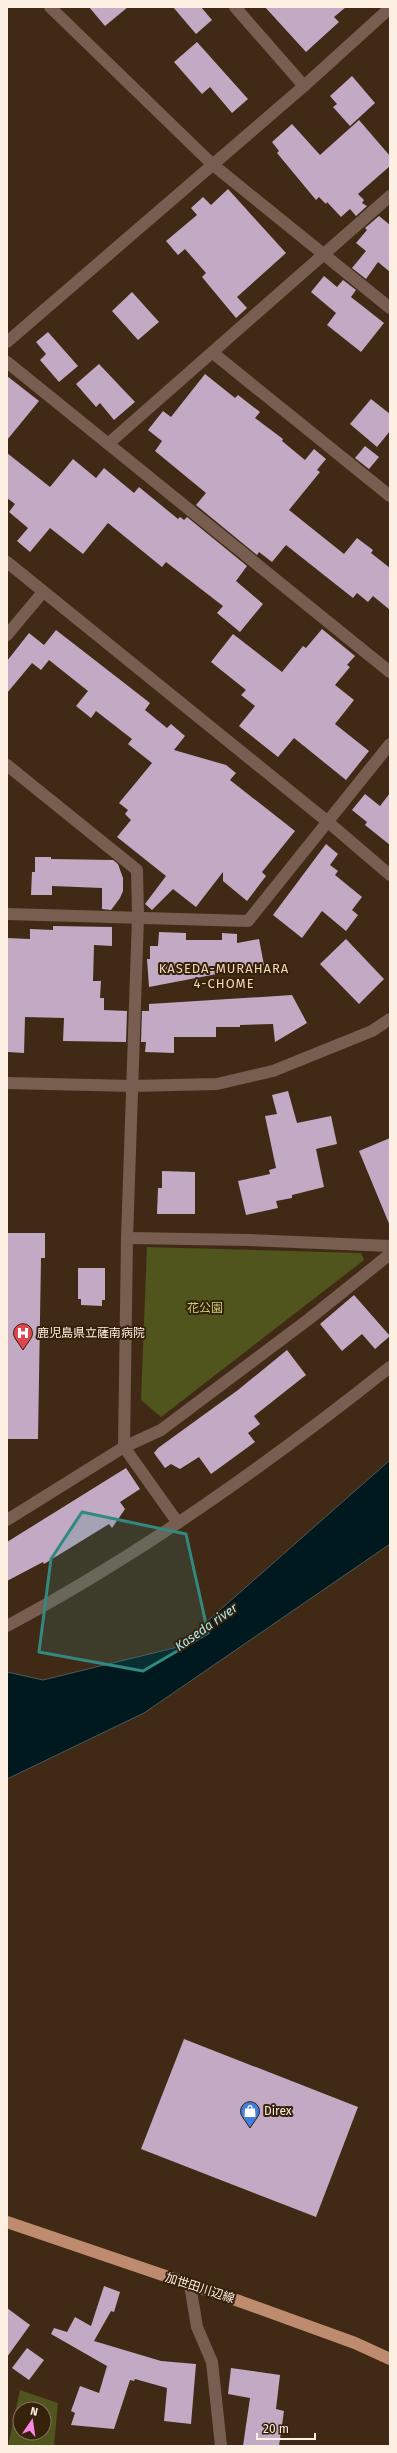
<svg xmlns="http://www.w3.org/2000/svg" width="397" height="2453" viewBox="0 0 397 2453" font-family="'Fira Sans','Noto Sans JP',sans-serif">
<rect width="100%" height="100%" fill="#402a15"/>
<!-- green -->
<g fill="#4f551c" fill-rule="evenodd">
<polygon points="147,1247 361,1253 364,1260 161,1417 141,1400"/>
<path d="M20 2390 58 2403 54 2446H8ZM20 2409H44V2433H20Z"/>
</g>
<!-- water -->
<polygon fill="#00191f" stroke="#4c595a" points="390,1460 390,1544 144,1713 7,1779 7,1672 43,1680 178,1647"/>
<!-- building -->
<g fill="#c2a9c4">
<polygon points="89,7 128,7 105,26"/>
<polygon points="173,7 201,7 212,20 196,34"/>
<polygon points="265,7 346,7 334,17 339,22 306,52"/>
<polygon points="197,42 248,99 232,113 210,87 202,94 174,62"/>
<polygon points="352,76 375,103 350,126 333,107 337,104 330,96"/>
<polygon points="359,120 390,156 390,166 358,194 364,200 362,203 367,206 356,216 350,209 341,217 327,202 326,204 319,197 316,200 277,153 279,151 272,142 292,124 320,155"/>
<polygon points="228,189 286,253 237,297 247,308 236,318 202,277 206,273 185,249 178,255 166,241 197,215 191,208 203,197 211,205"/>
<polygon points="379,216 390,225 390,272 378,262 366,279 352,268 366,251 356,243 367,230 365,228"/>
<polygon points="324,276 337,287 343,280 356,290 351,297 384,323 361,352 327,325 336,313 311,292"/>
<polygon points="132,292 159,322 138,340 112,311"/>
<polygon points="48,332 78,366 59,382 40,360 46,354 36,342"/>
<polygon points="99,364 135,402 114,420 100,403 96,407 76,384"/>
<polygon points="205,374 235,398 238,395 260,412 255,418 283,439 282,441 305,460 314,449 326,459 317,470 320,472 289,510 344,554 357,538 373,550 371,553 390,568 390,610 373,596 368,602 357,593 353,598 286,545 272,562 259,552 257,555 196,505 206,493 155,451 162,441 148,430 163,411 171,417"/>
<polygon points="7,376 39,401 7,440"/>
<polygon points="371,399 390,414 390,431 377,447 350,424"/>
<polygon points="365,446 379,457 369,469 355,458"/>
<polygon points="7,453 50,487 73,459 96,478 104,468 134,493 139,487 178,519 180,517 184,520 187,517 247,566 236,581 263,604 240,632 217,613 223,606 166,562 162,567 108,523 83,554 50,528 30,552 17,541 28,528 9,512 15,504 7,498"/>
<polygon points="322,629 355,656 347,665 350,667 335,685 354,700 335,724 369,751 346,780 294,738 278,757 239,726 255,706 241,695 246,690 211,662 233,634 282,672 303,646 306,648"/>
<polygon points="56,630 150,703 145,710 167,728 171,724 185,736 174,750 226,765 236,773 230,780 295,831 262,872 266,876 247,901 223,881 223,872 196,907 173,889 152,910 145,904 166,876 117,837 131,820 125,814 128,810 119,803 152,763 128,744 132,739 96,711 91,718 76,706 88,691 49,660 41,670 32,663 7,693 7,661 29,633 44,645"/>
<polygon points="390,793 390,845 365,825 367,822 352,810 365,794 380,806"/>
<polygon points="326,844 338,854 330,865 338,871 335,875 362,897 352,910 358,915 346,931 322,911 302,938 273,915"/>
<polygon points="35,857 51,857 51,859 113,860 118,864 123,878 123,891 120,898 111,910 102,909 102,888 52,886 52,895 31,895 32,872 35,872"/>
<polygon points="53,926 112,927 112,946 94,945 93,981 101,981 100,998 104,998 104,1010 127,1011 126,1042 63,1041 64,1018 25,1017 24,1053 8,1052 7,938 30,939 30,929 53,930"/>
<polygon points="159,932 186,933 186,940 222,940 222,933 237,934 237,943 259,939 264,965 149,987 147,959 150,959 150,946 158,946"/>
<polygon points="346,939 384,979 359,1004 320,964"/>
<polygon points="292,995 307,1023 275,1042 273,1024 240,1025 240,1027 216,1027 216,1037 174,1037 174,1053 145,1052 146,1042 141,1042 142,1011 149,1011 149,1004"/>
<polygon points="288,1091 297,1123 331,1116 337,1144 316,1149 324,1187 292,1195 292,1198 276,1201 278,1208 246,1215 238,1181 270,1174 269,1170 276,1168 265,1116 277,1114 272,1095"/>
<polygon points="390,1138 390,1226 359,1151"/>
<polygon points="162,1171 195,1172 195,1214 157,1214 158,1188 162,1188"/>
<polygon points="7,1233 45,1233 45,1258 41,1258 38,1439 7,1439"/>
<polygon points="78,1268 105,1268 105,1300 102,1300 102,1306 81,1305 81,1299 78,1299"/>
<polygon points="354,1295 390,1336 375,1349 362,1334 342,1351 320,1324"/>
<polygon points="287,1350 306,1375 254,1416 260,1424 248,1433 255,1442 211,1474 199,1457 180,1469 171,1464 165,1468 154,1453 158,1448 238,1390"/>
<polygon points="126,1468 140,1489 120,1502 125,1509 112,1528 109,1524 44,1564 43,1562 7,1581 7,1542"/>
<polygon points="184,2039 358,2107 316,2217 141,2149"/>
<polygon points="104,2286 120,2292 114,2312 111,2311 94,2341 161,2361 196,2364 191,2424 164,2421 167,2388 135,2379 134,2381 130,2380 114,2429 71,2425 75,2413 71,2411 80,2386 99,2393 107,2366 51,2334 54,2328 67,2332 75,2317 91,2326"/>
<polygon points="7,2308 30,2325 7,2357"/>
<polygon points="27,2348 44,2360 29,2380 12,2368"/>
<polygon points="231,2368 280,2375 276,2409 284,2411 279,2446 243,2446 250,2398 228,2394"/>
</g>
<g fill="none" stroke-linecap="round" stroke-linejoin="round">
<!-- minor -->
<g stroke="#785e51" stroke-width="12">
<polyline points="50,7 212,164 390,308"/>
<polyline points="235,7 304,86"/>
<polyline points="7,342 304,86 390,8"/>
<polyline points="213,353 390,496"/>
<polyline points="7,362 390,672"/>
<polyline points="109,443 390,196"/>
<polyline points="7,562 328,822 390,875"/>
<polyline points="7,635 43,592"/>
<polyline points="7,765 137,870 138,917 127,1238 124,1447 178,1523"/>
<polyline points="7,914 248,921 390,744"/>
<polyline points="7,1083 132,1086 217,1084 273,1071 372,1031 390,1019"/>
<polyline points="127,1238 249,1240 390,1246"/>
<polyline points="7,1520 124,1447 161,1430 309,1319 390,1254"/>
<path d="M7 1626C143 1553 269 1463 390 1367"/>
<polyline points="190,2285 197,2327 212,2362 221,2446"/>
</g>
<!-- major -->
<polyline stroke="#be8b6f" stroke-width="12" points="7,2222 239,2301 355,2343 390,2359"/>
</g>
<!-- marked area -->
<path fill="#338880" fill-opacity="0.2" stroke="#338880" stroke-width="3" stroke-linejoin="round" d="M82 1512 186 1534 208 1633 143 1671 39 1652 51 1559Z"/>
<!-- icons -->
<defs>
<symbol id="hospital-pin" viewBox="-11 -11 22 30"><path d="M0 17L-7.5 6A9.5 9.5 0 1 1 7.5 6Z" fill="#e0444e" stroke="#36210b"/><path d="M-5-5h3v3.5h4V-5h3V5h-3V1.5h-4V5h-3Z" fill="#fff"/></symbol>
<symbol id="shop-pin" viewBox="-11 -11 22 30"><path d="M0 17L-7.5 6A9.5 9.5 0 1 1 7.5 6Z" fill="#3f7fe0" stroke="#36210b"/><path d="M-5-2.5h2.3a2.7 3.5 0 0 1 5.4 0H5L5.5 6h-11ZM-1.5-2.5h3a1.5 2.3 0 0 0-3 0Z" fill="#fff"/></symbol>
</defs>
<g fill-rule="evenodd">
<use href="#hospital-pin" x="12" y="1322" width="22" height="30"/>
<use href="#shop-pin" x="239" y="2100" width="22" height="30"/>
</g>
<g text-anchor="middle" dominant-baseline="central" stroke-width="4" stroke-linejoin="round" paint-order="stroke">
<!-- park labels -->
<g font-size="12" fill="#c3d074" stroke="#36210b">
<text x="205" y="1308">花公園</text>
</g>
<!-- poi labels -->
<g font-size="12" fill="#feefe3" stroke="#36210b" text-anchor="start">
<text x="37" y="1333">鹿児島県立薩南病院</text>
<text x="264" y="2111">Direx</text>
</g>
<!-- street labels -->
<g font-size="12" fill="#feefe3" stroke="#36210b">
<text transform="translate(200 2288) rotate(18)">加世田川辺線</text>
</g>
<!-- neighbourhood labels -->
<g font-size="13" letter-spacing="1" fill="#f4d7bd" stroke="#36210b">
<text x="224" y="968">KASEDA-MURAHARA<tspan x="224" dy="15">4-CHOME</tspan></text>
</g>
<!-- water labels -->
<g font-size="13" font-style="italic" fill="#a5e9f7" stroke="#36210b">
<text transform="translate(206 1627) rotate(-35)">Kaseda river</text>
</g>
</g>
<!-- border -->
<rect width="397" height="2453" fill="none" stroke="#feefe3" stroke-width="16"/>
<!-- north arrow -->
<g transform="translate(32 2421) rotate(13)"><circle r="19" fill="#36210b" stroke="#867361"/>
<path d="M0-3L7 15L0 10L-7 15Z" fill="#fa87e7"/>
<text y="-6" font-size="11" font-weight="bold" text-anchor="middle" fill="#feefe3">N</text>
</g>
<!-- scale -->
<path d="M257 2433v6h58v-6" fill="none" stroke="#feefe3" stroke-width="2"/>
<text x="263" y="2433" font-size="12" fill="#feefe3" stroke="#36210b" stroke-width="3" paint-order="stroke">20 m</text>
</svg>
